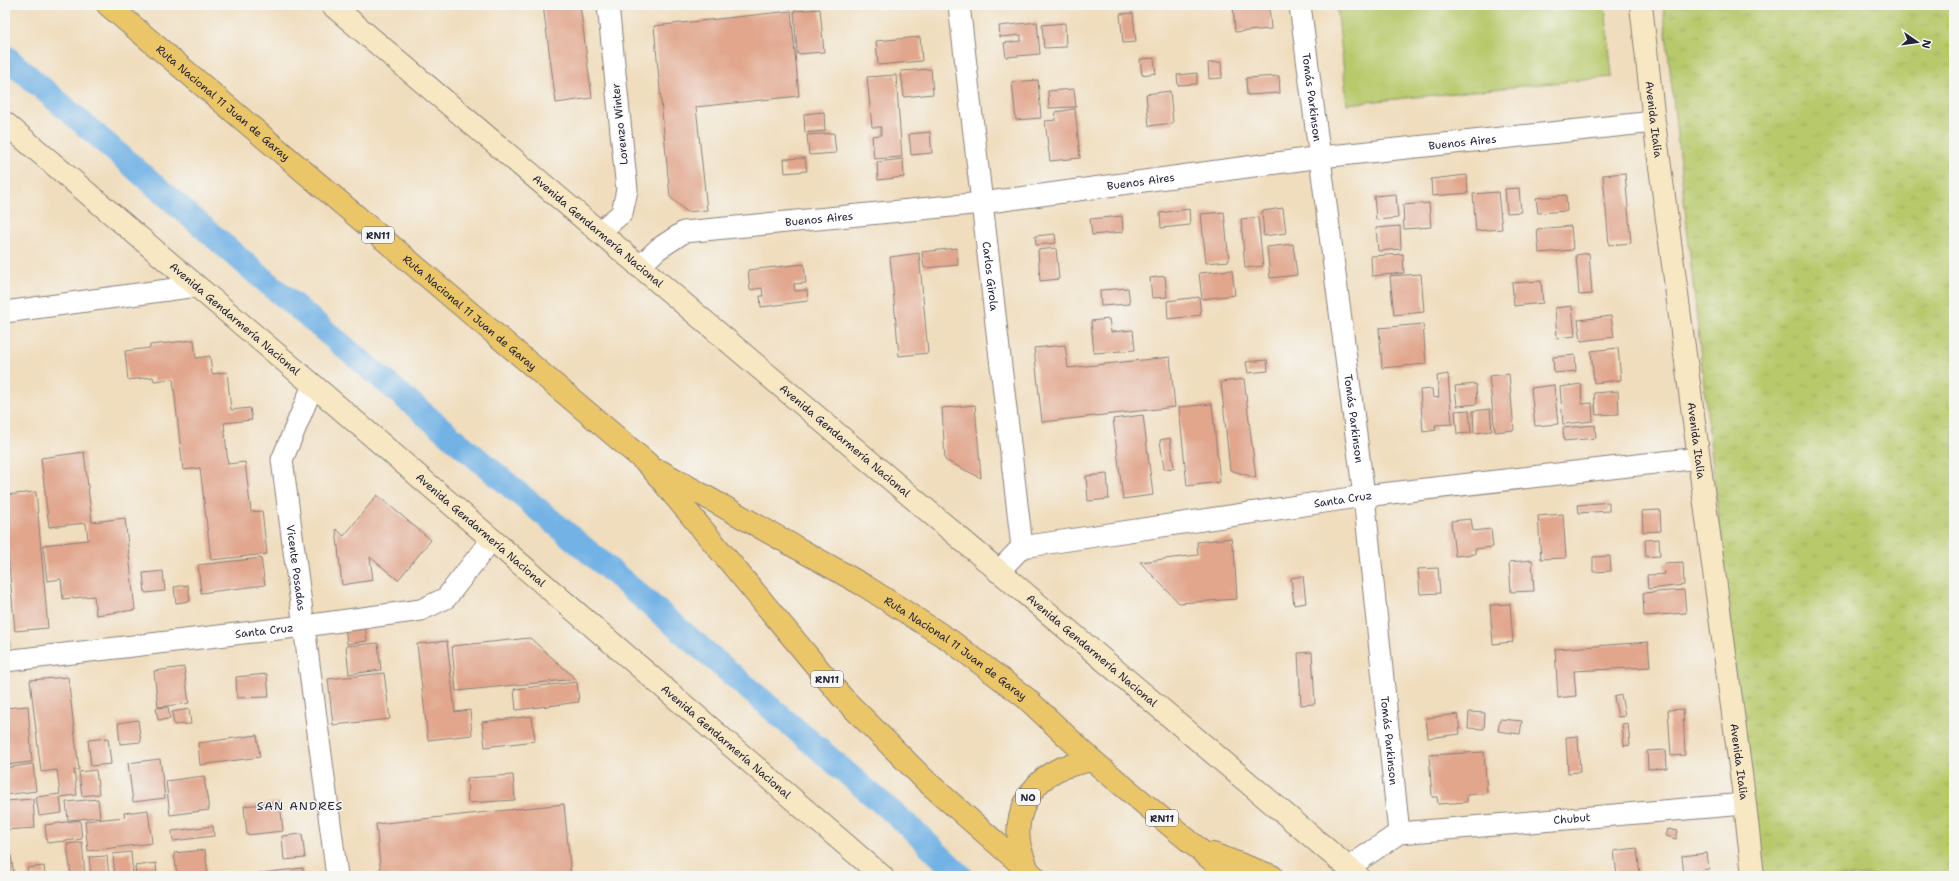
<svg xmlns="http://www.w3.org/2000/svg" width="1959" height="881" viewBox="0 0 1959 881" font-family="'Shantell Sans',sans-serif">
<defs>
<pattern id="grass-tufts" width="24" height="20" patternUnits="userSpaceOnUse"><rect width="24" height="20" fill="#b8c96c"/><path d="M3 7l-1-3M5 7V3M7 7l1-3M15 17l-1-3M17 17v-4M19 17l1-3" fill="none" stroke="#9eac5e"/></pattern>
</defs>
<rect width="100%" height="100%" fill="#f6f6f2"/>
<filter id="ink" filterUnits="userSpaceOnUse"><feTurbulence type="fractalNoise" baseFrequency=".025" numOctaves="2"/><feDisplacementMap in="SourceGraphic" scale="8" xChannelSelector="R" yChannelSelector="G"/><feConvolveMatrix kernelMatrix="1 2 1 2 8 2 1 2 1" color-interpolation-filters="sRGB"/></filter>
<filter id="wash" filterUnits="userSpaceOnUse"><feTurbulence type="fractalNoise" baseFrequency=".012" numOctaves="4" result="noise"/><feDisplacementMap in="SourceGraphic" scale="16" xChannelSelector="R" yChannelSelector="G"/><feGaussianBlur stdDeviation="0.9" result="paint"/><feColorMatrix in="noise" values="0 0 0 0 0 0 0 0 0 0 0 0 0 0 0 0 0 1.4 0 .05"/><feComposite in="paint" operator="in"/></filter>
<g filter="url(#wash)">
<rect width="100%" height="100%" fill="#f0ddbd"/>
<!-- grass -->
<g fill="url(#grass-tufts)" stroke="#6d7654">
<polygon points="1663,5 1954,5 1954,876 1757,876"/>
<polygon points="5,595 10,647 5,648"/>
</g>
<!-- park -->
<polygon fill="#b8c96c" stroke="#6d7654" points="1337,5 1605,5 1612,77 1347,104"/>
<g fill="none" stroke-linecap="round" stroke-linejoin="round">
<!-- canal -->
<polyline stroke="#72b2e5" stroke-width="24" points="5,56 263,279 602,563 912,829 961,876"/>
</g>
<g id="blocks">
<!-- building -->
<g fill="#e1a68c">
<polygon points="543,5 580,5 592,98 556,103"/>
<polygon points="1233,5 1269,5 1271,29 1235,32"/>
<polygon points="820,9 824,52 797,54 794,11"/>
<polygon points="791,11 799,96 696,107 707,210 687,212 670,197 654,26"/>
<polygon points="1133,13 1136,42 1123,43 1120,14"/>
<polygon points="1037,22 1040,54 1006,57 1004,43 1021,41 1021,35 1000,37 999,26"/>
<polygon points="1065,23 1066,47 1044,48 1042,25"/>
<polygon points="920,37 922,61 878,65 876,41"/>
<polygon points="1154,58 1156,73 1142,75 1140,59"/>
<polygon points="1221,62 1222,78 1209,79 1208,63"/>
<polygon points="931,69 933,94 904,97 901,71"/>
<polygon points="1197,73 1197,84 1178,85 1177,75"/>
<polygon points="896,75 902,157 874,159 872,136 881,135 881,127 872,127 867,77"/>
<polygon points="1279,76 1280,93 1247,95 1246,78"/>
<polygon points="1038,80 1041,118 1016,120 1012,82"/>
<polygon points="1074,89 1076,107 1049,108 1048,91"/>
<polygon points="1170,91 1173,123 1149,126 1146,94"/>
<polygon points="1075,109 1080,158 1050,161 1045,121 1056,120 1055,112"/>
<polygon points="824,112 825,131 805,133 804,114"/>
<polygon points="930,132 932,153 911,155 909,134"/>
<polygon points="834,133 836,153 809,155 807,135"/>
<polygon points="805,158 807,171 785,173 784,159"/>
<polygon points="903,159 904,177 878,180 877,162"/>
<polygon points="1625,173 1631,243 1609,245 1603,175"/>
<polygon points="1467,175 1468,193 1432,196 1431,179"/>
<polygon points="1519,188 1521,212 1507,213 1505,189"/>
<polygon points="1498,192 1502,229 1476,231 1473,194"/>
<polygon points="1396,194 1398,218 1376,220 1374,196"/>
<polygon points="1566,195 1567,211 1538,213 1536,198"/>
<polygon points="1429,203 1431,227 1404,229 1403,205"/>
<polygon points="1283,208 1286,233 1264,236 1262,211"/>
<polygon points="1189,209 1190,225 1161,228 1160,213"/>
<polygon points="1224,212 1229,261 1206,263 1201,214"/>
<polygon points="1122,216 1123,232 1092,235 1090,219"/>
<polygon points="1258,217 1263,266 1245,268 1241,219"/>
<polygon points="1400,226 1401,249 1378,251 1376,228"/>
<polygon points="1571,226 1573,250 1539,253 1537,229"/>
<polygon points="1055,234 1056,243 1036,245 1035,236"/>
<polygon points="1293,244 1297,275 1270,278 1267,247"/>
<polygon points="957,248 958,265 924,268 922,252"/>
<polygon points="1056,248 1059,279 1040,281 1038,250"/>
<polygon points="919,253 928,353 899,356 890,257"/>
<polygon points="1589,253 1592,294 1579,295 1576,255"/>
<polygon points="1403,254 1404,273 1372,276 1371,256"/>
<polygon points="804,264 806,283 794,284 795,291 807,290 808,301 761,307 760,296 763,296 762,288 750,290 748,270"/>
<polygon points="1232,270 1235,295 1202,299 1199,273"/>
<polygon points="1421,274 1424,312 1394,315 1390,276"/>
<polygon points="1165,276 1167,297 1152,298 1150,278"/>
<polygon points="1541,281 1543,303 1514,306 1512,283"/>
<polygon points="1128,288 1130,304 1101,306 1100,290"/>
<polygon points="1199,297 1201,315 1168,319 1167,301"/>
<polygon points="1572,306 1575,336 1557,338 1555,308"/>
<polygon points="1611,316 1614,337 1581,341 1578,320"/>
<polygon points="1109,319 1111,332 1133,330 1135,350 1094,353 1091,321"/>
<polygon points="1423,324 1426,364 1382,368 1379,328"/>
<polygon points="194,340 196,358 210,356 212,374 227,372 231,410 250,408 252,420 224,423 228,464 245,462 251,512 262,511 267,554 211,560 200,468 183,470 173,379 154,381 153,377 128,380 125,351 150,348 150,345"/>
<polygon points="1065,345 1068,368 1170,357 1175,407 1042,422 1034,348"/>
<polygon points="1618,348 1621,380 1594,383 1591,351"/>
<polygon points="1575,355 1576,371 1554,373 1553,357"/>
<polygon points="1267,360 1268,371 1248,373 1246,362"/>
<polygon points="1448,374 1452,424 1435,425 1436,430 1423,432 1420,390 1432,389 1433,398 1439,397 1437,376"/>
<polygon points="1509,374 1514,430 1495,432 1489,376"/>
<polygon points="1244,379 1256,478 1230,470 1221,382"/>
<polygon points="1476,384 1477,404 1457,406 1455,386"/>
<polygon points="1581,384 1582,404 1592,403 1593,421 1563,424 1560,387"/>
<polygon points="1554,385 1558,424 1535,426 1531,388"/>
<polygon points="1618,391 1619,414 1596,415 1594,393"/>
<polygon points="1212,404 1220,482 1187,486 1179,407"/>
<polygon points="975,405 981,478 945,460 942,408"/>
<polygon points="1490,409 1492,431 1474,433 1473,411"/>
<polygon points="1469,410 1471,433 1457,434 1455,411"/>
<polygon points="1143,415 1153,495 1123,499 1113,419"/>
<polygon points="1595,425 1596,438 1564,441 1563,428"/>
<polygon points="1170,438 1174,468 1164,469 1160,440"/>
<polygon points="84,452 92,522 125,518 135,610 96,615 94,596 63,599 61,579 47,581 43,545 88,540 86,523 49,527 41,458"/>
<polygon points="1107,474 1109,499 1088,501 1086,476"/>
<polygon points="36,492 48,628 15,631 5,521 5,495"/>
<polygon points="377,495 431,540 398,580 370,557 373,580 342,585 336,529 344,536"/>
<polygon points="1609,502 1609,511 1579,513 1578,505"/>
<polygon points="1660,510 1661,531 1643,532 1642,511"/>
<polygon points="1563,514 1566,558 1541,559 1538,516"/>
<polygon points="1471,519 1473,531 1491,529 1493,547 1475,549 1475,554 1455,556 1451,521"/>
<polygon points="1231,538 1233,550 1234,550 1237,599 1179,603 1140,562 1198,555 1197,542"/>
<polygon points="1659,539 1660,556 1646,557 1645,540"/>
<polygon points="1610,556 1611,571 1593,572 1593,557"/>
<polygon points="261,558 265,585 201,593 198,565"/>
<polygon points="1532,560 1534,591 1511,592 1509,562"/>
<polygon points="1683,562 1684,585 1648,589 1647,575 1665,574 1664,563"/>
<polygon points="1438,568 1440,593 1420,594 1418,569"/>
<polygon points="163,571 165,591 145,593 143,573"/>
<polygon points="1303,576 1306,603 1294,605 1291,578"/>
<polygon points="188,585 190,601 176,603 174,587"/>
<polygon points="1684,590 1686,613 1644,616 1643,593"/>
<polygon points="1510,604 1513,642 1493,644 1490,605"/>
<polygon points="365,624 367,641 347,644 345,626"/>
<polygon points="530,638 576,679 456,691 452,646"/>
<polygon points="447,641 455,712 470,710 472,735 428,740 417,644"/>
<polygon points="1648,642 1650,667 1574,671 1576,696 1558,698 1555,649"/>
<polygon points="378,643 381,670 349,674 346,646"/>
<polygon points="1312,652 1315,704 1301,705 1298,653"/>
<polygon points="184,667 189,703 158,707 154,671"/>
<polygon points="384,673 390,719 333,725 328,679"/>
<polygon points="267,674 269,697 237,698 236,677"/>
<polygon points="68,677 79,770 74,770 77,795 60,797 62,813 39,816 36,797 60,794 57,770 41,772 30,680"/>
<polygon points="577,682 579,702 516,710 514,689"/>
<polygon points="1621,695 1625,716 1618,717 1614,697"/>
<polygon points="28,706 32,762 5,765 5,708"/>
<polygon points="168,707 170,719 158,720 156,708"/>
<polygon points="189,709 191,724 174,725 172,712"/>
<polygon points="1683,709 1685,755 1671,756 1668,710"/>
<polygon points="1469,712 1485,713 1484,729 1468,728"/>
<polygon points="1458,714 1460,734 1428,738 1426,718"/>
<polygon points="532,716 535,741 485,747 482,722"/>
<polygon points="1500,719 1522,721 1520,734 1498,731"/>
<polygon points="138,720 141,742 120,744 118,723"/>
<polygon points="1628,723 1630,745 1624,746 1622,724"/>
<polygon points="257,735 260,757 200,765 198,743"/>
<polygon points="1578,736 1580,772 1568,773 1566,737"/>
<polygon points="108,738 111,764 91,766 88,740"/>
<polygon points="1666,750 1667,768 1648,769 1647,751"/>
<polygon points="1484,752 1487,793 1467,795 1467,802 1438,804 1437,797 1432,797 1429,755"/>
<polygon points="160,759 165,798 133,802 128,763"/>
<polygon points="33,764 36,791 5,795 5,768"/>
<polygon points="96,770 99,794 82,796 79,772"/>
<polygon points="513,775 515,800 468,803 467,778"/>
<polygon points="204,776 209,810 170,815 166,781"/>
<polygon points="33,799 35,828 5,830 5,801"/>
<polygon points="98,799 100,817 68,820 66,802"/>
<polygon points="280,802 283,831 247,835 244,806"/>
<polygon points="564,804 571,876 381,876 376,824"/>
<polygon points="148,810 152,843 88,851 85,821 125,817 124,813"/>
<polygon points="80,820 82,839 47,843 45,825"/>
<polygon points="213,826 214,836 173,841 172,831"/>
<polygon points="1668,829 1678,831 1676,839 1666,836"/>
<polygon points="302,834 305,858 284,860 282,836"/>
<polygon points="82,842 85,876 71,876 67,844"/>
<polygon points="1637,848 1640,876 1617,876 1614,851"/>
<polygon points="205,850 208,876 177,876 174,853"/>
<polygon points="131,852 133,876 115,876 113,854"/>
<polygon points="1707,853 1709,869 1701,870 1702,876 1684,876 1682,856"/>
<polygon points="5,855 11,855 14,876 5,876"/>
<polygon points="107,856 109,876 91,876 89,857"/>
<polygon points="156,863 157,876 136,876 135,866"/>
<polygon points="44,866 45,876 28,876 27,868"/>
<polygon points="303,868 304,876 245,876 245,875"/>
</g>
</g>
</g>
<g filter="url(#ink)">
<use href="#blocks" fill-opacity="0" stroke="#89807c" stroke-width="1"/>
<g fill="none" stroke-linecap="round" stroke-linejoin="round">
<defs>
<g id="minor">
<path id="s1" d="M959 5 1022 547"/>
<path id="s2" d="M1300 5 1364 496 1399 833"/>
<polyline points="599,232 622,213 627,190 608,5"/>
<path id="s3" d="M639 267 658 249 684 232 982 203 1321 157 1654 122"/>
<polyline points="5,312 197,286"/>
<path id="s4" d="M313 385 282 460 337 876"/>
<path id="s5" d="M998 572 1022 547 1364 496 1699 458"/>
<path id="s6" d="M5 661 304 626 421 610 446 598 492 539"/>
<path id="s7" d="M1349 867 1399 833 1745 804"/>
</g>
<g id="secondary">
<path id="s8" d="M332 5 1358 876"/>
<path id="s9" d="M1641 5 1654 122 1745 804 1753 876"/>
<path id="s10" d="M5 123 313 385 882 876"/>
</g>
<g id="trunk">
<path id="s11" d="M108 5 648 464 842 697 926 781 1034 876"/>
<path id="s12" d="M660 471 865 586 951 641 1026 698 1092 760 1231 876"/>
<polyline points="1213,854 1272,876"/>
<path d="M1028 871C1025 861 1020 851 1019 841 1015 813 1031 783 1057 770 1067 765 1081 763 1092 760"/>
</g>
</defs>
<!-- minor casing -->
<use href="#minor" stroke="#89807c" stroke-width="23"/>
<!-- secondary casing -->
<use href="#secondary" stroke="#89807c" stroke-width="24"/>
<!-- trunk casing -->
<use href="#trunk" stroke="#89807c" stroke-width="24"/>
<!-- minor -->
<use href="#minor" stroke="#fff" stroke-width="21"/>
<!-- secondary -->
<use href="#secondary" stroke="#f7e8c3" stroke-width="22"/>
<!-- trunk -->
<use href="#trunk" stroke="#ebc669" stroke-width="22"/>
</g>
</g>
<g text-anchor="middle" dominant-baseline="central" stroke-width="3" stroke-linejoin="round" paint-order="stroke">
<!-- shield labels -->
<g fill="#f6f6f2" stroke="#626272" stroke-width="1">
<rect x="362" y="227" width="32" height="16" rx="3"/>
<rect x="811" y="671" width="32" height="16" rx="3"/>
<rect x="1016" y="789" width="24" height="16" rx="3"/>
<rect x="1146" y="810" width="32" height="16" rx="3"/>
</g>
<g font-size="10" font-weight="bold" fill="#22223b">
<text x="378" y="235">RN11</text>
<text x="827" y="679">RN11</text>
<text x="1028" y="797">NO</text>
<text x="1162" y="818">RN11</text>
</g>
<!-- street labels -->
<g font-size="11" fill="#22223b" stroke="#f6f6f2">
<text stroke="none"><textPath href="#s2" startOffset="93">Tomás Parkinson</textPath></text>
<text stroke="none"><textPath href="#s11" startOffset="151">Ruta Nacional 11 Juan de Garay</textPath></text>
<text stroke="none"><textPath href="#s9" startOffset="115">Avenida Italia</textPath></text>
<text transform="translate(620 124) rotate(-96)">Lorenzo Winter</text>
<text stroke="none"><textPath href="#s3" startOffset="841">Buenos Aires</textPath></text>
<text stroke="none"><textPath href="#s3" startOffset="517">Buenos Aires</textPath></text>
<text stroke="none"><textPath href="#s3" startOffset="193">Buenos Aires</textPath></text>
<text stroke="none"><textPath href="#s8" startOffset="349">Avenida Gendarmería Nacional</textPath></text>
<text stroke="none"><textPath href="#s1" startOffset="273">Carlos Girola</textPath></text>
<text stroke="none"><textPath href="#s11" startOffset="475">Ruta Nacional 11 Juan de Garay</textPath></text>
<text stroke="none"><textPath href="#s10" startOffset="302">Avenida Gendarmería Nacional</textPath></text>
<text stroke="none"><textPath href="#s2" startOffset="417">Tomás Parkinson</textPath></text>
<text stroke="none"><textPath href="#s8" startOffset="673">Avenida Gendarmería Nacional</textPath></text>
<text stroke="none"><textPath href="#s9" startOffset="439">Avenida Italia</textPath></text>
<text stroke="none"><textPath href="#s5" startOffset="359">Santa Cruz</textPath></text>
<text stroke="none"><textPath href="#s10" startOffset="626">Avenida Gendarmería Nacional</textPath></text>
<text stroke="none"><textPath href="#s4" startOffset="190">Vicente Posadas</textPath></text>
<text stroke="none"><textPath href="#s6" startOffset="261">Santa Cruz</textPath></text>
<text stroke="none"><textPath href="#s12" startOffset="345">Ruta Nacional 11 Juan de Garay</textPath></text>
<text stroke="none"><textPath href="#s8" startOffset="997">Avenida Gendarmería Nacional</textPath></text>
<text stroke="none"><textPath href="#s10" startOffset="950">Avenida Gendarmería Nacional</textPath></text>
<text stroke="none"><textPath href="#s2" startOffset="741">Tomás Parkinson</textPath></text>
<text stroke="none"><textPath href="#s9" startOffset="763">Avenida Italia</textPath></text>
<text stroke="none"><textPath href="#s7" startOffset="234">Chubut</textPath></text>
</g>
<!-- neighbourhood labels -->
<g font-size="12" letter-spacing="1" fill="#22223b" stroke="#f6f6f2">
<text x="300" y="806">SAN ANDRES</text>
</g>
</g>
<!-- margin -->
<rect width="1959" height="881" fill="none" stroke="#f6f6f2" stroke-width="20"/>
<!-- north arrow -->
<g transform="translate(1917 42) rotate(103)" stroke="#f6f6f2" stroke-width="3" paint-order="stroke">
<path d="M0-3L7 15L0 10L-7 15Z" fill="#22223b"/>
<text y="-6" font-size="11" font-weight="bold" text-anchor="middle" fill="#22223b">N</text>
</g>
</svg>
